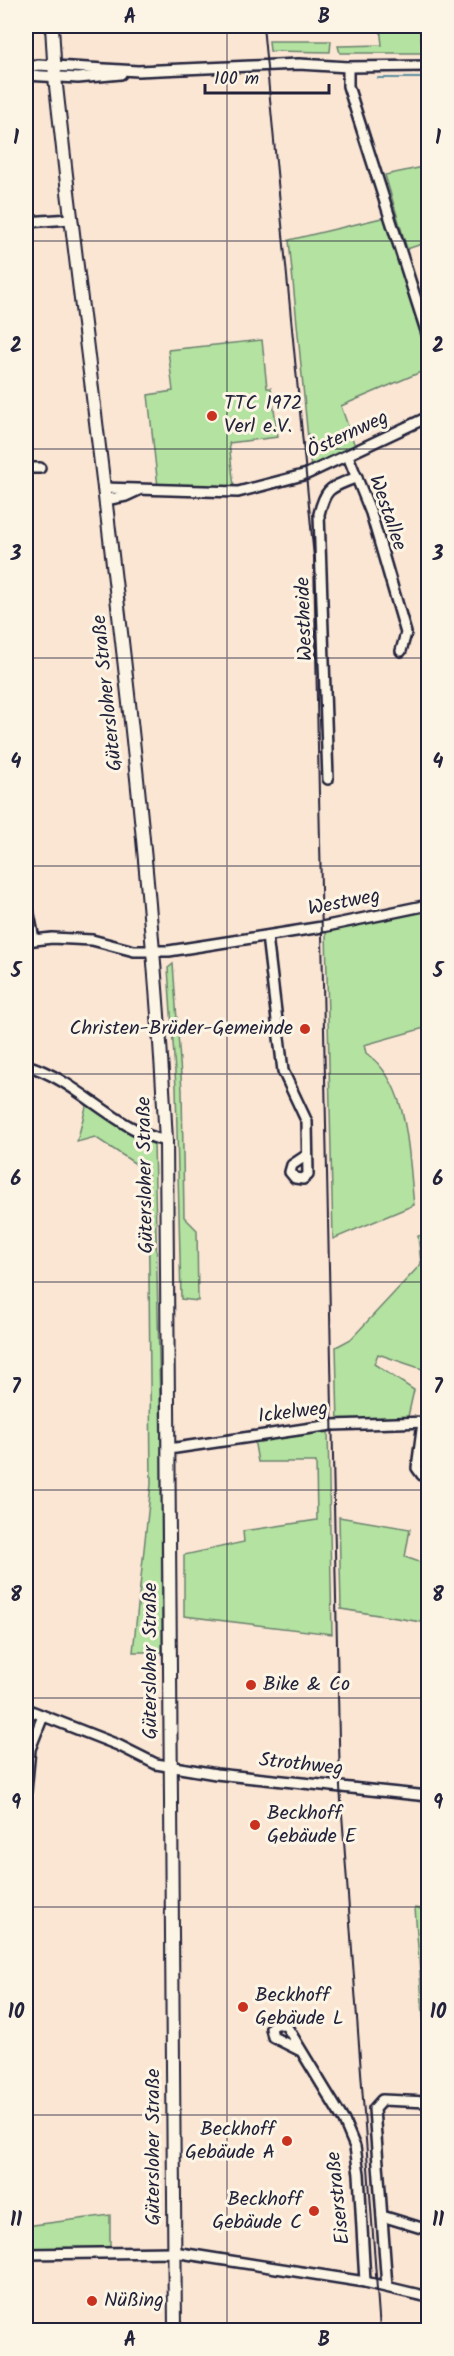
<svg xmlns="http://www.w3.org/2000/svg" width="454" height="2356" viewBox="0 0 454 2356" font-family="Kalam,sans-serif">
<rect width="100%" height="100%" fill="#fbe6d4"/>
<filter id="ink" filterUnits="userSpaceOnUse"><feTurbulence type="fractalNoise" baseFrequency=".0167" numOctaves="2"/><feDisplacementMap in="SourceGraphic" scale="12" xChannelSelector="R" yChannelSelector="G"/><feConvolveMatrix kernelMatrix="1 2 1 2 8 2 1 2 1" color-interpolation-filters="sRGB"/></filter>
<g filter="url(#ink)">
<!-- green -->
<g fill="#b4e2a0" stroke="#6b826e" stroke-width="1.5">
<polygon points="380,26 419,26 422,45 428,45 428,53 340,53 338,46 340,46 382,45"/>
<polygon points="269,41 331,41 330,52 270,51"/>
<polygon points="428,166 428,242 407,249 385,175"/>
<polygon points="386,217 428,353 428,369 341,406 356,449 311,470 289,240"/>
<polygon points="262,340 267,388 271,388 278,437 229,443 234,487 158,487 148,395 173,391 168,350"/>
<path d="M428 911V1027L364 1045 366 1053C411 1085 408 1156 414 1205L333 1239 326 931Z"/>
<polygon points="173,964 182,1090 184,1217 197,1230 198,1301 181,1299 176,1087 168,968"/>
<polygon points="87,1103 129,1131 154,1143 161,1445 162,1652 133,1652 151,1484 148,1172 95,1137 77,1142"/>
<polygon points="428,1234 428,1371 378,1354 374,1364 414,1390 407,1421 338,1423 336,1347 351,1339 421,1264 418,1236"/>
<polygon points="328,1429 332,1634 184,1616 184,1555 244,1542 243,1531 317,1520 316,1462 258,1462 254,1439"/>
<polygon points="339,1517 410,1529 405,1557 428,1565 428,1623 341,1609"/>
<polygon points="415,1908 428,1910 428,2049 426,2053"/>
<polygon points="110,2215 110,2247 26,2250 26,2226"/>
</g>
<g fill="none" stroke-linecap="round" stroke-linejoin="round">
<!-- stream -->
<polyline stroke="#5f8ea0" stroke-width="2" points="378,78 428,78"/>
<defs>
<g id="minor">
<polyline points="348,67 348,86 428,337"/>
<polyline points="26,68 38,65 138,71 299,64 348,67 428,66"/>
<polyline points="26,75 78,78 121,74"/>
<polyline points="26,222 71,219"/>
<polyline points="348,456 371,513 406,633 401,651"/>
<polyline points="26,468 40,468"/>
<polyline points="103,488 238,492 307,474 428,417"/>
<polyline points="105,500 126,496 139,490"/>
<path d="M328 779 319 514C326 486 331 488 357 477"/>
<polyline points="26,900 34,939"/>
<polyline points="267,936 283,1071 307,1122 308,1175 303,1179 295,1178 290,1172 292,1165 307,1155"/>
<polyline points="26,941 52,938 92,940 134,951 169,951 322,927 428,905"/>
<path d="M26 1065C78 1080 115 1130 166 1141"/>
<polyline points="423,1422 417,1468 422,1475 428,1476"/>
<polyline points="169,1449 332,1425 428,1422"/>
<polyline points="26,1709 118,1745 156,1764 216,1774 428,1796"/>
<polyline points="26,1791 30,1749 43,1716"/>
<path d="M301 2051 273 2037 271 2028C276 2022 281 2023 287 2027L344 2121 355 2147 359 2174 365 2282"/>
<polyline points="382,2216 428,2230"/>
<polyline points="26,2254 174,2252 365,2282 428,2297"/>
<polyline points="387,2287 374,2109 382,2100 428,2102"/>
</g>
<path id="major" d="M52 26 55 77 66 175C104 496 149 817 166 1141L175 2330"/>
</defs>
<!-- minor casing -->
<use href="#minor" stroke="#22223b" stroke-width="14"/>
<!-- major casing -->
<use href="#major" stroke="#22223b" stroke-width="16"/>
<!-- minor -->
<use href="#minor" stroke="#fcf5e5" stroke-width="9"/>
<!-- major -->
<use href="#major" stroke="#fcf5e5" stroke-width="12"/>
<!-- rail -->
<polyline stroke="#22223b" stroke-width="2" points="263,26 314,558 340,1787 380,2330"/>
</g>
</g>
<!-- grid -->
<path fill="none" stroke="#22223b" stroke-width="1.5" stroke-opacity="0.55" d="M227 26V2330M26 241H428M26 449H428M26 658H428M26 866H428M26 1074H428M26 1282H428M26 1490H428M26 1698H428M26 1907H428M26 2115H428"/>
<!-- markers -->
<g fill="#c8321e" stroke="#fcf5e5" stroke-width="2">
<circle cx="212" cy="416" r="6"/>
<circle cx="305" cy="1029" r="6"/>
<circle cx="251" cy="1685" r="6"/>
<circle cx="255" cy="1825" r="6"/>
<circle cx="243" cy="2007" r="6"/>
<circle cx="287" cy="2141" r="6"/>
<circle cx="314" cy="2211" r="6"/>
<circle cx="92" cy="2301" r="6"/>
</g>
<g text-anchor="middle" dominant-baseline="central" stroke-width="6" stroke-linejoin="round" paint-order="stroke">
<!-- poi labels -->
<g font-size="20" fill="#22223b" stroke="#fcf5e5" text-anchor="start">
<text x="224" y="404">TTC 1972<tspan x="224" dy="23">Verl e.V.</tspan></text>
<text x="293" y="1029" text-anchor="end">Christen-Brüder-Gemeinde</text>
<text x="263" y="1685">Bike &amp; Co</text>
<text x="267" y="1814">Beckhoff<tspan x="267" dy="23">Gebäude E</tspan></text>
<text x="255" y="1996">Beckhoff<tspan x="255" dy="23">Gebäude L</tspan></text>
<text x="275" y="2130" text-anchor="end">Beckhoff<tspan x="275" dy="23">Gebäude A</tspan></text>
<text x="302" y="2200" text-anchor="end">Beckhoff<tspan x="302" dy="23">Gebäude C</tspan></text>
<text x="104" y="2301">Nüßing</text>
</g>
<!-- street labels -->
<g font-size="20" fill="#22223b" stroke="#fcf5e5">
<text transform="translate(348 435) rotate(-25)">Östernweg</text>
<text transform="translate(387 513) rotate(71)">Westallee</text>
<text transform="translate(305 619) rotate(-92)">Westheide</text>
<text transform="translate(108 693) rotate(-96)">Gütersloher Straße</text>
<text transform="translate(344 903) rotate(-11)">Westweg</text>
<text transform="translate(146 1175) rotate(-91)">Gütersloher Straße</text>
<text transform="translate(293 1413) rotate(-7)">Ickelweg</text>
<text transform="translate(151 1661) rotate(-90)">Gütersloher Straße</text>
<text transform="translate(301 1765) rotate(6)">Strothweg</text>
<text transform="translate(154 2147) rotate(-90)">Gütersloher Straße</text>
<text transform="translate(339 2198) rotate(-96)">Eiserstraße</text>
</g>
</g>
<!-- margin -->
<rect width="454" height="2356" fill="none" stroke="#fcf5e5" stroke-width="66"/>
<!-- scale -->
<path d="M205 84v9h124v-9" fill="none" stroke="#22223b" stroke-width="3"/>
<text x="214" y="84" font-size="18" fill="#22223b" stroke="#fcf5e5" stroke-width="4.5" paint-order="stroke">100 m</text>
<rect x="33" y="33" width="388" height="2290" fill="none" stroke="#22223b" stroke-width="2"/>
<g font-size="20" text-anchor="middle" font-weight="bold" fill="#22223b">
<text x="130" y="23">A</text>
<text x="324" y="23">B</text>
<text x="16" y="144">1</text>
<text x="438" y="144">1</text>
<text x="16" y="352">2</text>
<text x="438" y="352">2</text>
<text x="16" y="560">3</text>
<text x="438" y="560">3</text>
<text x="16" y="768">4</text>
<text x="438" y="768">4</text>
<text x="16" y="977">5</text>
<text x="438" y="977">5</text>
<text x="16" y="1185">6</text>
<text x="438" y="1185">6</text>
<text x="16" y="1393">7</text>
<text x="438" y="1393">7</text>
<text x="16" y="1601">8</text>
<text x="438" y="1601">8</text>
<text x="16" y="1809">9</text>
<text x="438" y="1809">9</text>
<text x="16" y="2018">10</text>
<text x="438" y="2018">10</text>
<text x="16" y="2226">11</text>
<text x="438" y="2226">11</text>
<text x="130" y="2346">A</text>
<text x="324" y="2346">B</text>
</g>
</svg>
